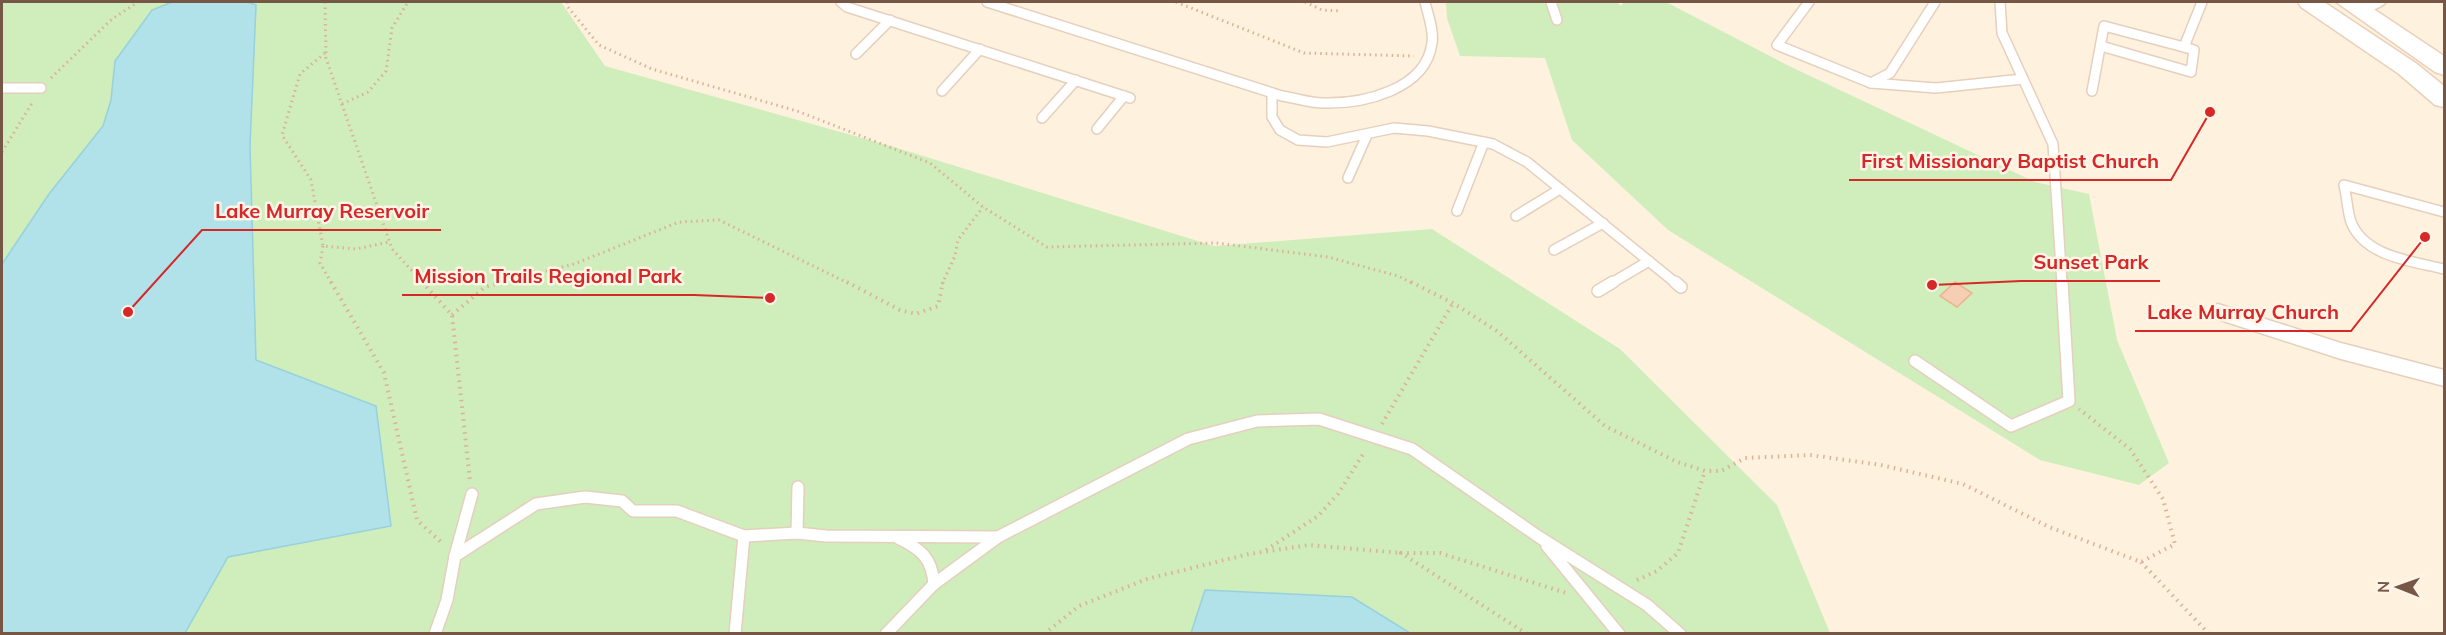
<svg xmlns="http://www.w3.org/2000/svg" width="2446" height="635" viewBox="0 0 2446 635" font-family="Mulish,sans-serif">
<rect width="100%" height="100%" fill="#fef2de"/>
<!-- green -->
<g fill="#d0edbc">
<polygon points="2,2 561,2 605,66 894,147 1214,246 1432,229 1620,349 1777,505 1830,633 2,633"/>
<polygon points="1446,2 1617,2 1621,6 1624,2 1666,2 1789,66 2035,182 2089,194 2117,340 2169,463 2139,485 2040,460 1668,230 1572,140 1545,58 1460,56 1447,18"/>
</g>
<!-- water -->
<g fill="#b1e1e9" stroke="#97d1dc" stroke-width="1.5">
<polygon points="172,2 247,2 256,5 250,146 256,360 376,406 391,526 228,557 185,633 2,633 2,264 49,194 103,126 111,100 115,61 152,10"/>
<polygon points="1205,590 1352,597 1410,633 1191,633"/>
</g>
<!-- building -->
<polygon fill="#f6ceb3" stroke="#eab492" stroke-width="1.5" points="1955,282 1972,293 1957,307 1940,296"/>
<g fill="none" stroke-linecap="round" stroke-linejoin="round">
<defs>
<g id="service-far1">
<polyline points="841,2 847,7 1130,98"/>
<path d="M987 2 1282 96C1296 98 1309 103 1323 103 1363 104 1426 90 1432 43 1434 30 1428 15 1425 2"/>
<polyline points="1551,2 1557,20"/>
<polyline points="1809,2 1777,45 1871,83 1890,73 1935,2"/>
<polyline points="2000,2 2002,33 2053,144 2062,284"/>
<polyline points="2101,46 2191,72 2194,50 2184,47"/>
<polyline points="856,54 890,20"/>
<polyline points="1871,83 1936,88 2023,79"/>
<polyline points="2,88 41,88"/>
<polyline points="942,91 980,49"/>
<polyline points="2092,91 2104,26 2184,47 2202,2"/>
<polyline points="1272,93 1272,117 1280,130 1298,140 1327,142 1394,128 1428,131 1493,144 1527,162 1677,284"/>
<polyline points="1042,118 1076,80"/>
<polyline points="1097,129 1124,96"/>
<polyline points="1348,178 1367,135"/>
<polyline points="1457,211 1484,142"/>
<path d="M2444 212 2344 185C2347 197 2347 210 2351 222 2365 257 2412 261 2444 269"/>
<polyline points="1516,216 1560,189"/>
<polyline points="1554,250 1603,223"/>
<polyline points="1610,284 1649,261"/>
</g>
<g id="service">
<polyline points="1675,282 1681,287"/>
<polyline points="1598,291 1613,282"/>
<polyline points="1915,361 2011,426 2069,401 2062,282"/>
<polyline points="797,533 798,487"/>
<path d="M898 538C921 549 932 558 934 584"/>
<polyline points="1547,546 1619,634"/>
<polyline points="455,556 472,494"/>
<polyline points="435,634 447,600 455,556 536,504 585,497 622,501 633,511 677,511 744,536 797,533 826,536 998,537"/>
<polyline points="735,634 744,536"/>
<polyline points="886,634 934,584 998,537 1188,439 1257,421 1319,419 1412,449 1539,537 1647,605 1680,634"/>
</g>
<g id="minor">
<path d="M2363 2H2386C2380 9 2363 14 2353 12L2351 8Z"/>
<polygon points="2218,304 2341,343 2444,370 2444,386 2341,359 2211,317 2208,312 2211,307"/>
</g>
<g id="secondary">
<polygon points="2298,2 2324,2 2417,64 2444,86 2444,107 2435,105 2399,74 2301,7"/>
<polygon points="2336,2 2363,2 2444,56 2444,75 2435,72"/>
</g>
</defs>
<!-- service-far1 casing -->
<use href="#service-far1" stroke="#e5cfbd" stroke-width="12"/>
<!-- service casing -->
<use href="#service" stroke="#e5cfbd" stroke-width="14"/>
<!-- minor casing -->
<use href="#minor" stroke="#e5cfbd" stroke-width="3"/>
<!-- secondary casing -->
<use href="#secondary" stroke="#ebd0b9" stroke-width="3"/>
<!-- path-far1 -->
<g stroke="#dbb197" stroke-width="3" stroke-dasharray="1.5 4" stroke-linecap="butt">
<polyline points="325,2 326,58 392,249 424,284"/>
<polyline points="567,2 567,6 599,45 652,69 797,111 930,163 983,207 1047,247 1216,243 1328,257 1398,276 1414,284"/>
<polyline points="1176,2 1304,53 1414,56"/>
<polyline points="1305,2 1322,10 1341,11"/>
<polyline points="325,53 300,74 282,135 311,180 323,246 356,249 389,242"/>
<polyline points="51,78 112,19 138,2"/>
<polyline points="342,104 368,92 386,71 392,28 408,2"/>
<polyline points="2,152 32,103"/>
<polyline points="323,246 320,263 332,284"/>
<polyline points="498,284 574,264 679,222 719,220 850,284"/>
<polyline points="942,284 955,256 958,240 983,207"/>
</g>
<!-- path -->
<g stroke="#dbb197" stroke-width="4" stroke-dasharray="1.5 5" stroke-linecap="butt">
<polyline points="331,282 384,373 417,520 442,543"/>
<polyline points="422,282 452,315 470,481"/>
<polyline points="847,282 900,310 916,314 938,306 943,282"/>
<polyline points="1411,282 1453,303 1497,331 1605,426 1677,462 1705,471 1721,471 1745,458 1810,455 1881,465 1963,484 2049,527 2141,562 2175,544 2163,499 2130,449 2079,409"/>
<polyline points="452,315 485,287 503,282"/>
<polyline points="1382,424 1453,303"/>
<polyline points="1266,550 1318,516 1338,494 1365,451"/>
<polyline points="2141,562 2209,634"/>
<polyline points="1637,580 1657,571 1678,553 1705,471"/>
<polyline points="1044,634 1079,606 1147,579 1249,554 1309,545 1401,553"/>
<polyline points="1527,634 1401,553 1440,553 1566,593"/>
</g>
<!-- service-far1 -->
<use href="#service-far1" stroke="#fff" stroke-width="9"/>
<!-- service -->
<use href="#service" stroke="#fff" stroke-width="11"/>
<!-- minor -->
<use href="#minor" fill="#fff" fill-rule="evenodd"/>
<!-- secondary -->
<use href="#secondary" fill="#fff" fill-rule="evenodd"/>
</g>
<!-- callouts -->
<path fill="none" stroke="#d62828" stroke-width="2" d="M2210 112L2171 180H1849M128 312L202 230H441M1932 285L2021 281H2160M770 298L694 295H402M2425 237L2351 331H2135"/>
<g fill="#d62828" stroke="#fff5e7" stroke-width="2">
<circle cx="2210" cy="112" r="6"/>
<circle cx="128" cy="312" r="6"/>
<circle cx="1932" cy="285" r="6"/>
<circle cx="770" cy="298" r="6"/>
<circle cx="2425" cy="237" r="6"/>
</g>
<g font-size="20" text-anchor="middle" font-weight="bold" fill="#d62828" stroke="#fff5e7" stroke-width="5" stroke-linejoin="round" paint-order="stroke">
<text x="2010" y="168">First Missionary Baptist Church</text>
<text x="322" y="218">Lake Murray Reservoir</text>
<text x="2091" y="269">Sunset Park</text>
<text x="548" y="283">Mission Trails Regional Park</text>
<text x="2243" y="319">Lake Murray Church</text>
</g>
<!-- border -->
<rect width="2446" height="635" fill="none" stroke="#765644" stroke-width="6"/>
<!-- north arrow -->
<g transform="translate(2398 587) rotate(271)" stroke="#fff5e7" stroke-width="4.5" paint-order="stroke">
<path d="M0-4.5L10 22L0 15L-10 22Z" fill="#765644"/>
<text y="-9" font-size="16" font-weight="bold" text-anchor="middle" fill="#765644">N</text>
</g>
</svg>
